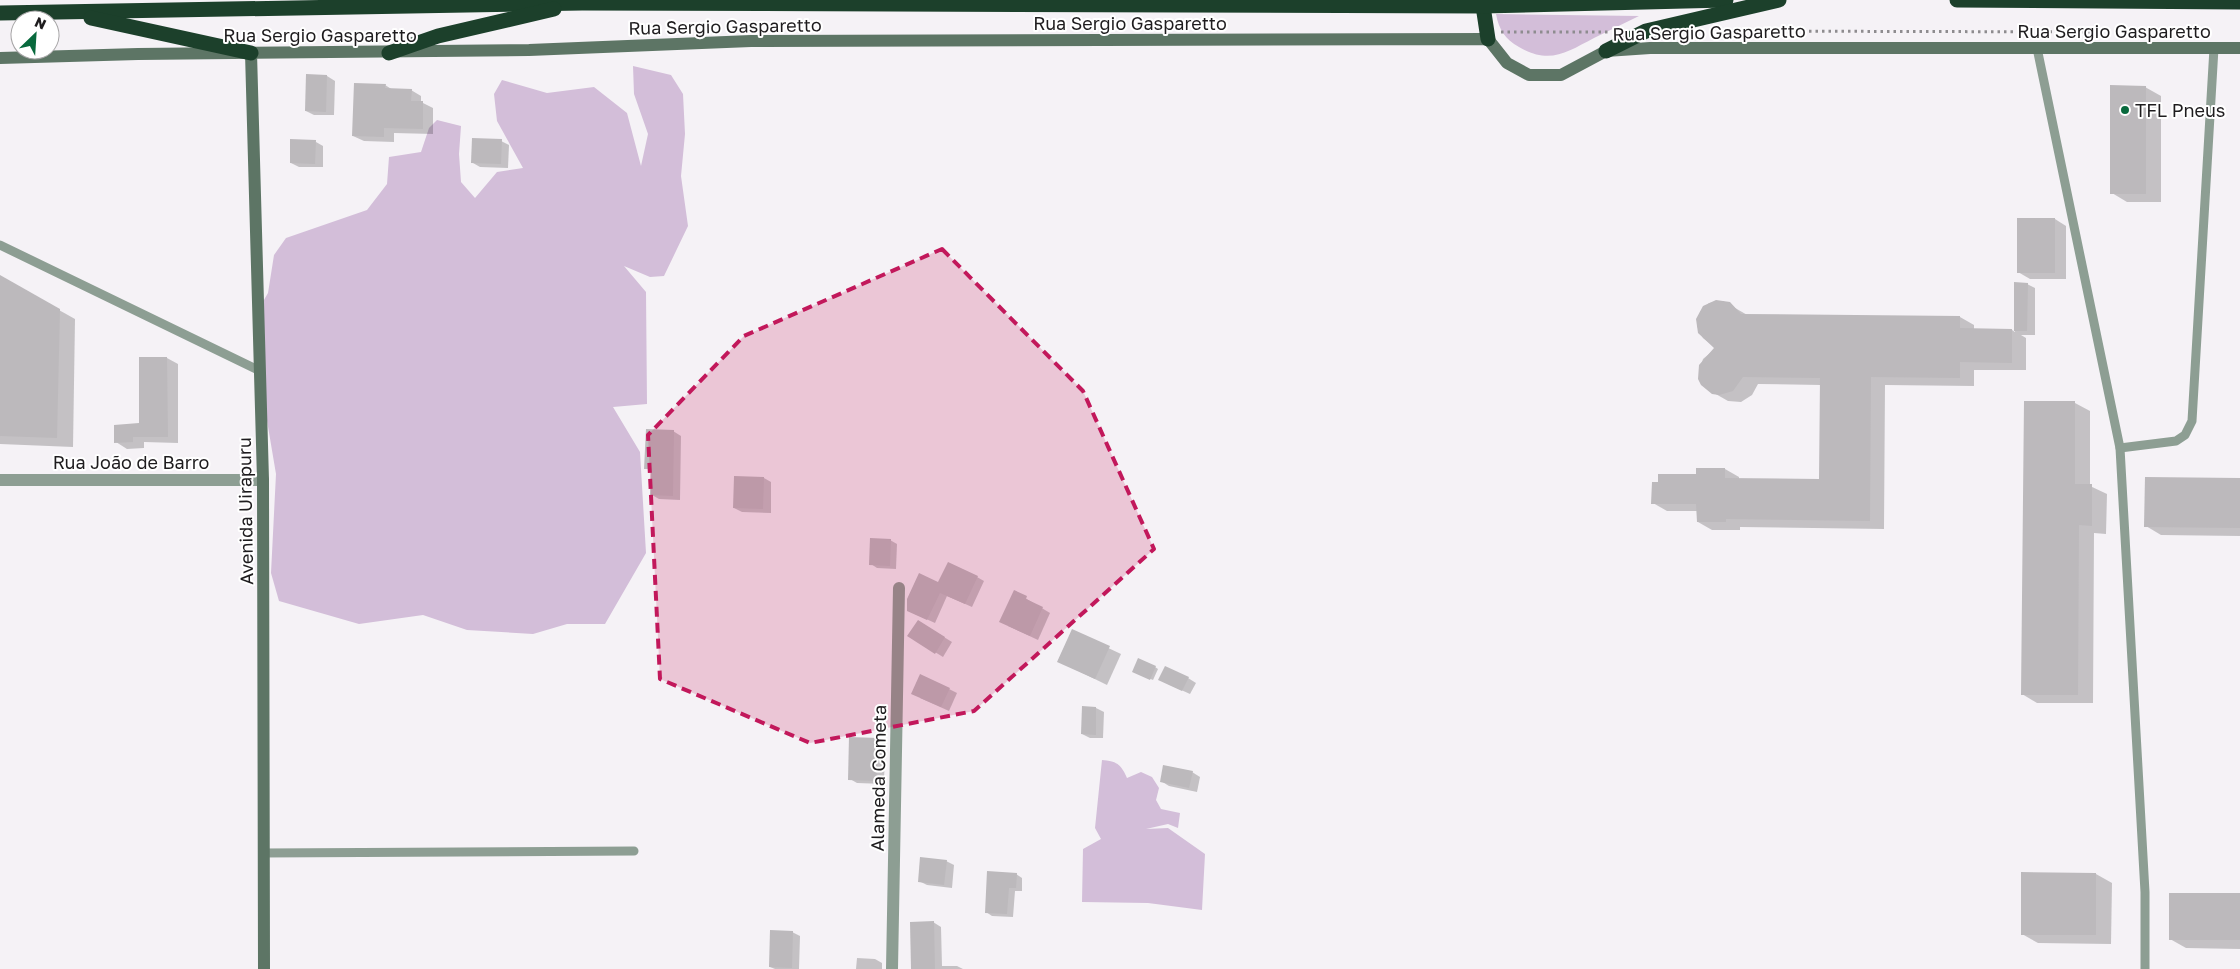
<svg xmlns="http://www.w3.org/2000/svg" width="2240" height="969" viewBox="0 0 2240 969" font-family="'Golos Text',sans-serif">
<rect width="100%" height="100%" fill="#f5f2f6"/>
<!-- green -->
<g fill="#d3bed9">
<path d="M1496 14 1639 16C1624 23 1609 31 1594 38 1567 52 1550 65 1519 47 1505 39 1499 30 1496 14Z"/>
<polygon points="633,66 671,75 683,94 685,134 681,176 688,226 664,276 650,277 624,266 646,292 647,404 613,407 640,452 646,553 605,624 567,624 533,634 467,630 423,615 359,624 279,601 271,573 276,474 263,397 261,305 268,293 274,255 286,238 367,210 387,184 389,157 421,152 429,128 437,120 461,126 459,154 461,182 475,198 497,172 523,168 497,121 494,94 502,80 547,93 594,87 627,113 641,166 648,134 634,94"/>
<path d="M1102 760C1116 761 1121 764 1127 778L1141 772 1152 777 1159 788 1156 800 1161 809 1180 813 1178 828 1168 824 1146 829 1168 828 1205 854 1202 910 1148 903 1082 902 1083 849 1101 839 1095 828Z"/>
</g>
<!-- shadow -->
<g fill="#0003">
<polygon points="307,76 327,76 335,81 334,115 314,115 306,111"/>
<polygon points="385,85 393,90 411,90 421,96 421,102 433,108 433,134 394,133 394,142 364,141 353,136"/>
<polygon points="2145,87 2161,96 2161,202 2127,202 2112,193"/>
<polygon points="501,141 509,145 508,168 480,167 473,163"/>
<polygon points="316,142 323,146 323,167 299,167 291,163"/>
<polygon points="2055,219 2066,226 2066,279 2030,279 2018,272"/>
<polygon points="0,277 75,319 73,447 0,444"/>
<polygon points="2016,284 2027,284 2035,288 2035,335 2021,335 2026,338 2026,370 1974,370 1974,386 1885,385 1884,529 1740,527 1740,530 1712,530 1698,522 1698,511 1667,511 1653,503 1697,476 1725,469 1739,477 1739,480 1820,481 1821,385 1758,384 1752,395 1741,402 1728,401 1707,389 1699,372 1703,359 1716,348 1703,338 1697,326 1700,312 1709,303 1723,301 1749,316 1960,317 1974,325 1974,330 2012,330 2015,332"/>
<polygon points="167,358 178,364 178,443 144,442 144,448 127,449 116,442 141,425"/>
<polygon points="2025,402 2075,403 2090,411 2090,486 2107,494 2106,534 2094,533 2093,703 2037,703 2022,694"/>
<polygon points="673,431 681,436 680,500 659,499 652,495 652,472 646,468"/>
<polygon points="764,478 771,482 771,513 742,512 734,508"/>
<polygon points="2240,479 2240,536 2161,535 2146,526"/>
<polygon points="890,540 897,544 896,569 877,568 871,564"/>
<polygon points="977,577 984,581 972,607 947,596 935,623 915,614 939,583"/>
<polygon points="1015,592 1050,613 1038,640 1008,626"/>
<polygon points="918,621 952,642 943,657 909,636"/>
<polygon points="1072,631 1121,654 1107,685 1058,661"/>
<polygon points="1155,667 1158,669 1153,680 1137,673"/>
<polygon points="1188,678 1196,683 1190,694 1168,684"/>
<polygon points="949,689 957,693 949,711 920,698"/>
<polygon points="1083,708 1096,708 1104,712 1103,738 1090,738 1082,734"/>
<polygon points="878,739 885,743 884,784 857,783 850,779"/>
<polygon points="1192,772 1200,777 1197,792 1169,786 1161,781"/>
<polygon points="946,861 954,865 952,888 927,885 919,881"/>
<polygon points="1016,874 1022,878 1022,891 1015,891 1013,917 992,916 986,912"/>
<polygon points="2096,874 2112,883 2111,944 2038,943 2022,934"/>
<polygon points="2240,895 2240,949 2186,948 2170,939"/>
<polygon points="933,922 941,927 942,966 957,966 963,969 913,969"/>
<polygon points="792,932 800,936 799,969 775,969 770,967"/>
<polygon points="857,958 875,959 882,963 882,969 856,969"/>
</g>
<!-- building -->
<g fill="#bcb9bc">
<polygon points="306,74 327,75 326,112 305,111"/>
<polygon points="354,83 386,84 385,88 412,89 411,101 423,101 423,129 384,128 384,137 352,136"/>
<polygon points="2110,85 2146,86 2146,194 2110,194"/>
<polygon points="472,138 502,139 501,164 471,163"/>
<polygon points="290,139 316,140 315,164 290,163"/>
<rect x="2017" y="218" width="38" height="55"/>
<polygon points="0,275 60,309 57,438 0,436"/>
<polygon points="2014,282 2028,283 2027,331 2014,331"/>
<polygon points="1716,300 1730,302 1741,314 1960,316 1960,328 2012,329 2012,363 1960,362 1960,378 1871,377 1870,521 1726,519 1726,522 1697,522 1696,504 1651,504 1652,482 1658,482 1658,474 1696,474 1696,468 1725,468 1725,478 1819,479 1820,378 1743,377 1733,391 1719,395 1712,394 1701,385 1698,379 1699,365 1714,348 1698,333 1696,319 1703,306"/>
<polygon points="139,357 167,357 168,437 133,437 133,442 114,443 114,425 139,423"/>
<polygon points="2024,401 2075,401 2075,484 2092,484 2092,526 2079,525 2078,695 2021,695"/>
<polygon points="646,429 674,430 673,496 650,495 651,469 644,469"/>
<polygon points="734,476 764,477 763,509 733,508"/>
<polygon points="2145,477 2240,478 2240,528 2144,527"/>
<polygon points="870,538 891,539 890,566 869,565"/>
<polygon points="948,562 978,576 965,604 940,593 927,620 907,611 907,599 919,573 938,582"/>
<polygon points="1014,590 1027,596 1026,599 1043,607 1030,636 999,622"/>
<polygon points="918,620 945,637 935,654 907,636"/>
<polygon points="1072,629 1110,646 1095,679 1057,662"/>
<polygon points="1138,658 1156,666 1150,680 1132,672"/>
<polygon points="1165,666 1189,677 1182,691 1158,680"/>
<polygon points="920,674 950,688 941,707 911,694"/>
<polygon points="1082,706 1096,707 1096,735 1081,734"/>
<polygon points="849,737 878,738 877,781 848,780"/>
<polygon points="1163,765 1193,771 1189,788 1160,782"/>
<polygon points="920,857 947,860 944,885 918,882"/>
<polygon points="987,871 1017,873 1016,888 1009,888 1007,914 985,913"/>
<polygon points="2021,872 2096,873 2096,935 2021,935"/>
<rect x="2169" y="893" width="71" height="47"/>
<polygon points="934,921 935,969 911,969 910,922"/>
<polygon points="770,930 793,931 792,968 769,967"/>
</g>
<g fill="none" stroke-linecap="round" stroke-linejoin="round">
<!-- path -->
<g stroke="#8e8c8f" stroke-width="3" stroke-dasharray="2.5 4" stroke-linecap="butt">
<polyline points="1718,31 2114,32"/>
<polyline points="1501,32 1609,32"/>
</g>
<!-- lane -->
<g stroke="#8d9e93" stroke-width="9">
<polyline points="2037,48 2120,448 2145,892 2145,969"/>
<polyline points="0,245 260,371"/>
<polyline points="2120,448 2176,441 2185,435 2192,421 2214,48"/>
<polyline points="263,853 634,851"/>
</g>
<!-- street -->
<g stroke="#8d9e93" stroke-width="12">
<polyline points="0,480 263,480"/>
<polyline points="892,969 899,588"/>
</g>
<!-- secondary -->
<g stroke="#5d7565" stroke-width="12">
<polyline points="251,53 263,480 264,969"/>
<polyline points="0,58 138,54 529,50 751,41 1488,39 1507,63 1529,75 1561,75 1606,51 1650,48 2240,48"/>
</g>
<!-- highway -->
<g stroke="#1c402b" stroke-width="15">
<polyline points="1485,0 1483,6 1488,39"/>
<polyline points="1957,0 2240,2"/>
<polyline points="0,13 582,3 1483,6 1726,0"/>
<polyline points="91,18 251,53"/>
<polyline points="1606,51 1646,31 1779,0"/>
<polyline points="389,53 438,36 554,9"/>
</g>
</g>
<!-- marked area -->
<path fill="#c2185b" fill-opacity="0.2" stroke="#c2185b" stroke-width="4" stroke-dasharray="10 6" stroke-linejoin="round" d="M942 249 1083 391 1154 549 974 711 810 743 660 679 648 435 744 336Z"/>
<!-- markers -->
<circle fill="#08693d" stroke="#fff" stroke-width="2" cx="2125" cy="110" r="5"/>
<g text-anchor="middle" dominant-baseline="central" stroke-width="4" stroke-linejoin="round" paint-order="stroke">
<!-- street labels -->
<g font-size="18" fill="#1e1c1e" stroke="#fff">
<text x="1130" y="23">Rua Sergio Gasparetto</text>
<text transform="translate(725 26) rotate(-1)">Rua Sergio Gasparetto</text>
<text x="2114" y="31">Rua Sergio Gasparetto</text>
<text transform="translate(1709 32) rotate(-1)">Rua Sergio Gasparetto</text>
<text x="320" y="35">Rua Sergio Gasparetto</text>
<text x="131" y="462">Rua João de Barro</text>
<text transform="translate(245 511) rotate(-91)">Avenida Uirapuru</text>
<text transform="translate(878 778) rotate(-89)">Alameda Cometa</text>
</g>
<!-- poi labels -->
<g font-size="18" fill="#1e1c1e" stroke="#fff" text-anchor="start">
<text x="2135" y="110">TFL Pneus</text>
</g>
</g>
<!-- north arrow -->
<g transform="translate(35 35) rotate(25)"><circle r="24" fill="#ffffff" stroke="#a5a4a5"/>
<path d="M0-4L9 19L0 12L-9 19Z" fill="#08693d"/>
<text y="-8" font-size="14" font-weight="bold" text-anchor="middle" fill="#1e1c1e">N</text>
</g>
</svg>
